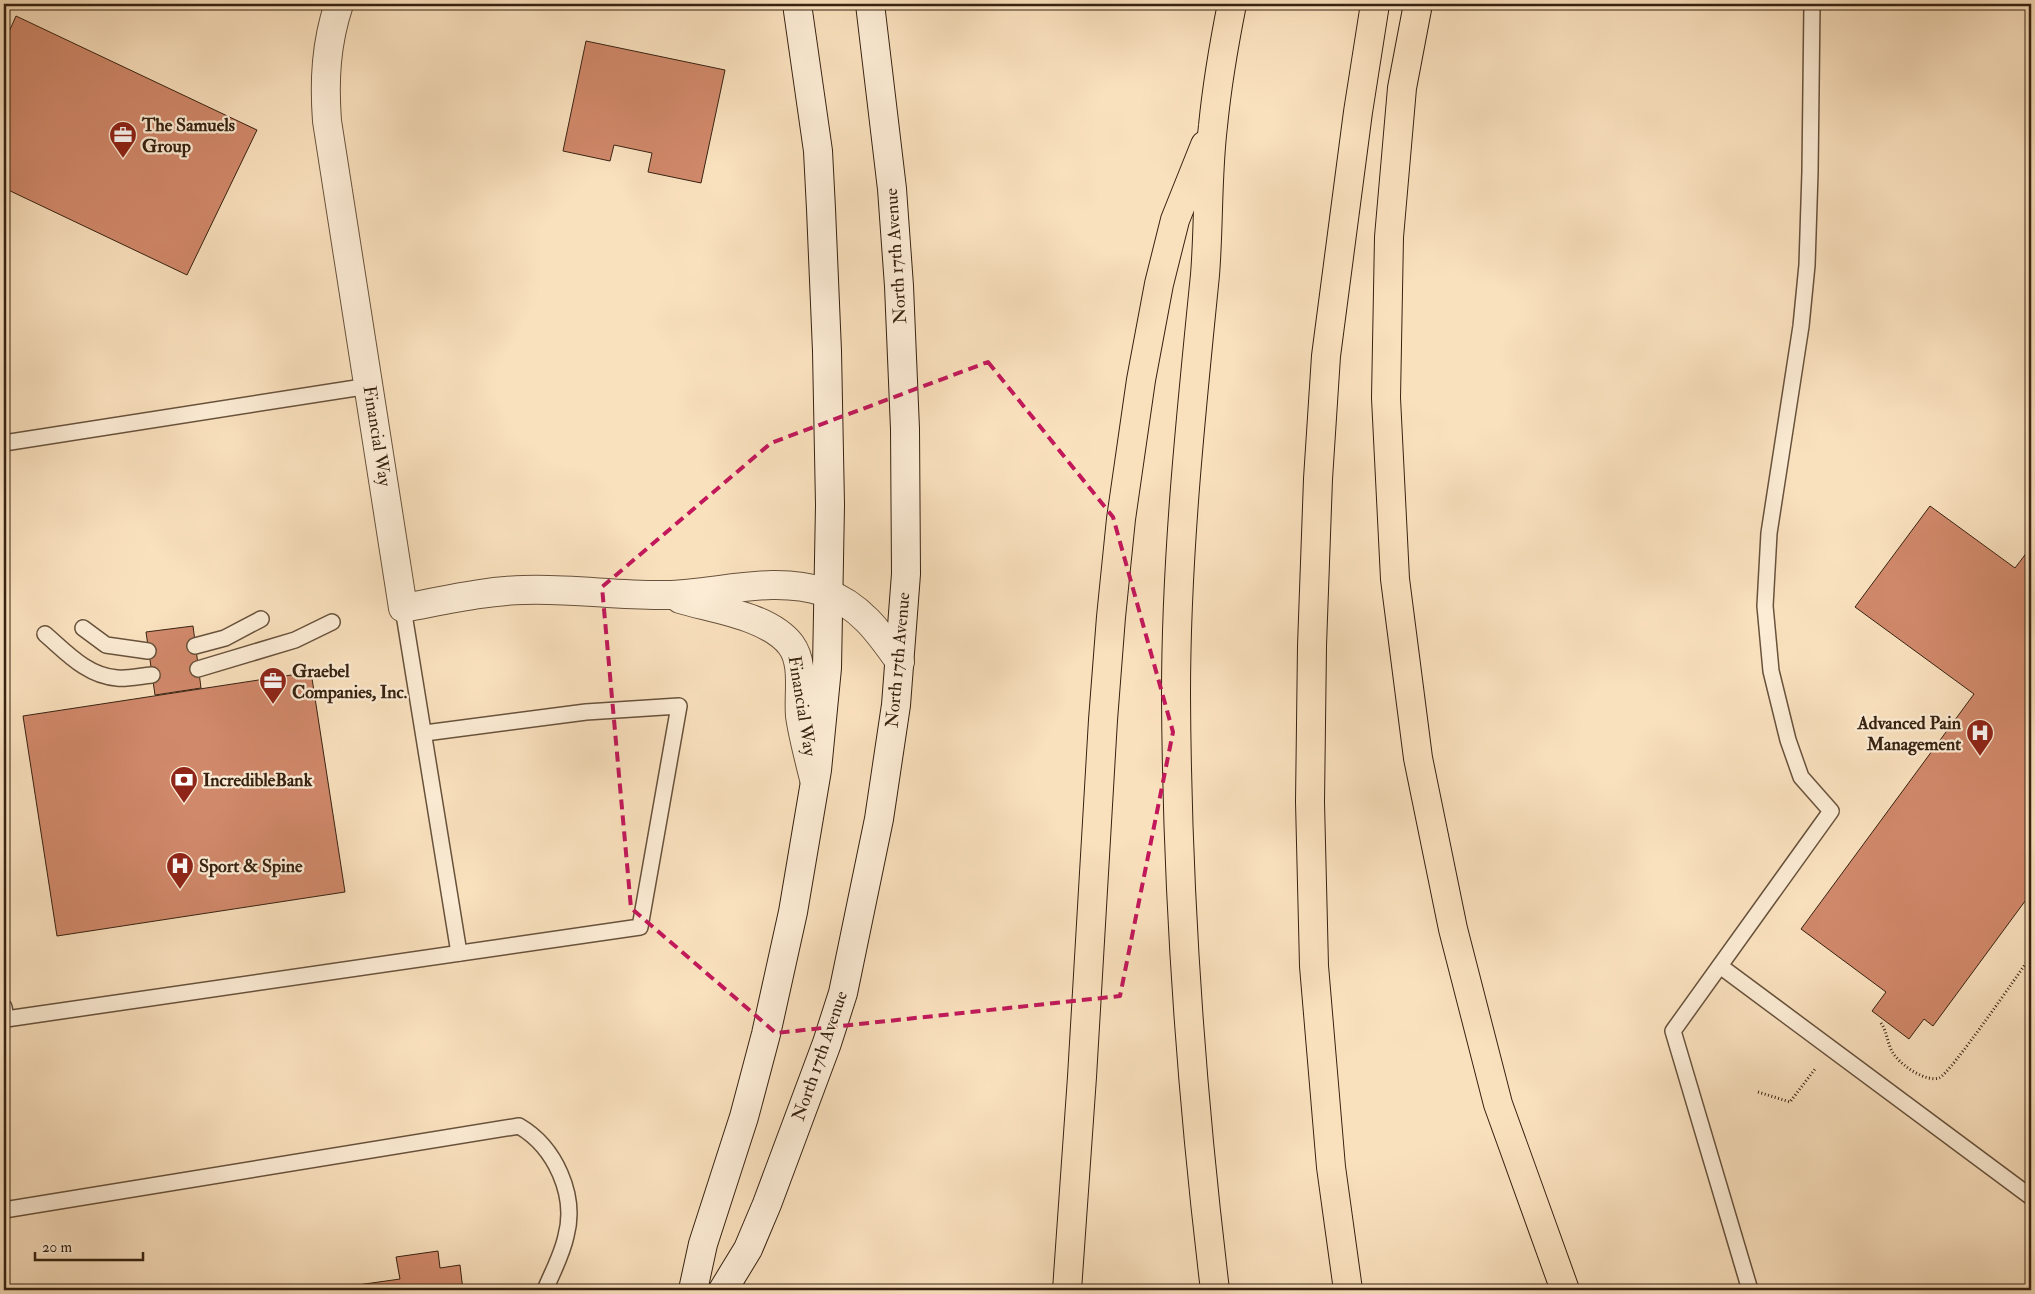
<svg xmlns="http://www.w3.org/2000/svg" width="2035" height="1294" viewBox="0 0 2035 1294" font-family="'IM FELL Double Pica',serif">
<rect width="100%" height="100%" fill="#fae1be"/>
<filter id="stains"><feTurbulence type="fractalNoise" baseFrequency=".004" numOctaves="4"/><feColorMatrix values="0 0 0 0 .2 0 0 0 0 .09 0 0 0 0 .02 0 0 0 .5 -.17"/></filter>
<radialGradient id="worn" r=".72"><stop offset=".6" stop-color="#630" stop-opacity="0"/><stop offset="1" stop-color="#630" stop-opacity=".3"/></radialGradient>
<!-- building -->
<g fill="#d1896b" stroke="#372211">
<polygon points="16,16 257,130 187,275 4,188 4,43"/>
<polygon points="586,41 725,70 701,183 648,172 652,153 614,145 610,161 563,151"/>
<polygon points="1930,506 2015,568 2031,547 2031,893 1933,1026 1924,1019 1909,1039 1872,1011 1886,992 1801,929 1974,694 1855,607"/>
<polygon points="193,626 201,688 155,695 146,632"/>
<polygon points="311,672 345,892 57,936 23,716"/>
<polygon points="438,1251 440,1268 460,1265 463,1290 322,1290 400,1279 396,1257"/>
</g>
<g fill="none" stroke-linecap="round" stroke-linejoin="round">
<defs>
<g id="service">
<polyline points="4,443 369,386"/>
<polyline points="403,608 459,953"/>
<polyline points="83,628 106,645 148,651"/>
<path d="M45 634C66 652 87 676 117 678 128 679 140 676 152 675"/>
<polyline points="195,646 225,638 261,619"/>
<polyline points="198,669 295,640 332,622"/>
<polyline points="1720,966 2031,1197"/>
<polyline points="4,1007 6,1019 640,927 679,706 586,712 425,733"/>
<path d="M4 1210 519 1126C555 1147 577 1195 566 1236 562 1255 552 1273 545 1290"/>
<polyline points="1750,1290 1673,1031 1831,811 1801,777 1788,740 1771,671 1765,606 1769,533 1801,326 1807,265 1810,172 1812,4"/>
</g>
<g id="minor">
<path d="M339 4C326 43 324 80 327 121L403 608C442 601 483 591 523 590 571 588 618 596 666 595 718 594 773 575 824 592 860 605 879 632 900 662"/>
<path d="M680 599C713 609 769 616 791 645 805 664 798 694 800 716 803 737 809 758 814 779"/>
</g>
<g id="secondary">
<polyline points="693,1290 703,1244 744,1117 766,1034 793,912 817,770 827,668 830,505 827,351 821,209 818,151 797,4"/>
<polyline points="723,1290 748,1249 767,1204 827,1043 843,993 879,819 896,705 906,574 905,429 899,286 892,189 870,4"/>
</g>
<g id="motorway">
<polyline points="1418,4 1402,88 1389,237 1386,398 1395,579 1418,758 1453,929 1498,1104 1565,1290"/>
<polyline points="1067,1290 1082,1077 1103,720 1111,617 1121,519 1141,380 1159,284 1175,220 1205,145"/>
<path d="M1215 1290C1191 1092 1177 894 1176 695 1176 555 1191 414 1205 275 1209 225 1207 175 1213 126 1217 85 1224 44 1232 4"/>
<polyline points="1348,1290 1331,1167 1314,966 1310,802 1312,646 1318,479 1326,356 1358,112 1375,4"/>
</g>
</defs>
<!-- service casing -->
<use href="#service" stroke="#68523c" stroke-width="18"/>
<!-- minor casing -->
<use href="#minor" stroke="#68523c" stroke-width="30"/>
<!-- secondary casing -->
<use href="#secondary" stroke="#372211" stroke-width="30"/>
<!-- motorway casing -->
<use href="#motorway" stroke="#372211" stroke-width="30"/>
<!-- path -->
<g stroke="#372211" stroke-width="3" stroke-dasharray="1 2.5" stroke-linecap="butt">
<path d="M1881 1023C1888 1033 1887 1047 1896 1057 1904 1067 1926 1082 1939 1078 1950 1074 2019 973 2031 956"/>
<polyline points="1758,1092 1790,1102 1815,1069"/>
</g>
<!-- service -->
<use href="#service" stroke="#fcecd5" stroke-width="15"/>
<!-- minor -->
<use href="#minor" stroke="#fcecd5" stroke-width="28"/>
<!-- secondary -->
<use href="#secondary" stroke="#fcecd5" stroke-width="28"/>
<!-- motorway -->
<use href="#motorway" stroke="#fae1be" stroke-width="28"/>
</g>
<!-- marked area -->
<path fill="none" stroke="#c2185b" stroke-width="4" stroke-dasharray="10 6" stroke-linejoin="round" d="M988 362 1113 517 1173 732 1120 996 776 1033 631 908 602 587 771 443Z"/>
<!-- icons -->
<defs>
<symbol id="office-pin" viewBox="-11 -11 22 30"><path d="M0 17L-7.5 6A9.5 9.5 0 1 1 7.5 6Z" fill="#8f2418" stroke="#fcecd5"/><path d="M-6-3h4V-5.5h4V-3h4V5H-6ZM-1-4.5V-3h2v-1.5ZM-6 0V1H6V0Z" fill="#fff"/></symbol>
<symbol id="hospital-pin" viewBox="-11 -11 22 30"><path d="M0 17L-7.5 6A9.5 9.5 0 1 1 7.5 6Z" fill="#8f2418" stroke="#fcecd5"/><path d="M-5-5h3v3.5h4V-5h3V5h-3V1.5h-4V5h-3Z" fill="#fff"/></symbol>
<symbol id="bank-pin" viewBox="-11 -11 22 30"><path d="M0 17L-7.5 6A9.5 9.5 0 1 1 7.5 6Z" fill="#8f2418" stroke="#fcecd5"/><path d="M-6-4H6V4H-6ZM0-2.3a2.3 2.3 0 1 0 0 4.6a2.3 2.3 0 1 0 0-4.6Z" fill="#fff"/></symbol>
</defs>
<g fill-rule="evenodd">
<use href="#office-pin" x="107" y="119" width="32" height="43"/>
<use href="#office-pin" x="257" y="665" width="32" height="43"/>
<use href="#hospital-pin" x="1964" y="717" width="32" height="43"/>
<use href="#bank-pin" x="168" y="764" width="32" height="43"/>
<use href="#hospital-pin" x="164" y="850" width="32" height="43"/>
</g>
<g text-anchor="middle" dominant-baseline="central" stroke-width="4.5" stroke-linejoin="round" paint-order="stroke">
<!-- poi labels -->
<g font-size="18" font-weight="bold" fill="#372211" stroke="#fcecd5" text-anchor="start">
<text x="142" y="125">The Samuels<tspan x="142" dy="21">Group</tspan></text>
<text x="292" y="671">Graebel<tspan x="292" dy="21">Companies, Inc.</tspan></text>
<text x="1961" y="723" text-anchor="end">Advanced Pain<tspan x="1961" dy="21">Management</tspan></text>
<text x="203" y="780">IncredibleBank</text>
<text x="199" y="866">Sport &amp; Spine</text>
</g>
<!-- street labels -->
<g font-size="18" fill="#372211" stroke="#fcecd5">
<text transform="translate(896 256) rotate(-94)">North 17th Avenue</text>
<text transform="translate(377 436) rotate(81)">Financial Way</text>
<text transform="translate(898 660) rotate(-85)">North 17th Avenue</text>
<text transform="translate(802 706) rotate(81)">Financial Way</text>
<text transform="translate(820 1056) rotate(-71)">North 17th Avenue</text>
</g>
</g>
<!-- margin -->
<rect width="2035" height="1294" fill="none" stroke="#fae1be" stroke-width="20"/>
<rect x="5" y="5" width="2025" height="1284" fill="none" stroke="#372211" stroke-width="2.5"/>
<rect x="10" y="10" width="2015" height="1274" fill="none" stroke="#372211"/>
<!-- scale -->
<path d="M35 1252v8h108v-8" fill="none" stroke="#372211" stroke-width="2.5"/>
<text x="42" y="1252" font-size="15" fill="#372211" stroke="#fcecd5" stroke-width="4" paint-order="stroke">20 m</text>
<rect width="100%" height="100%" filter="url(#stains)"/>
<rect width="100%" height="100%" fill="url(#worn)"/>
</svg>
